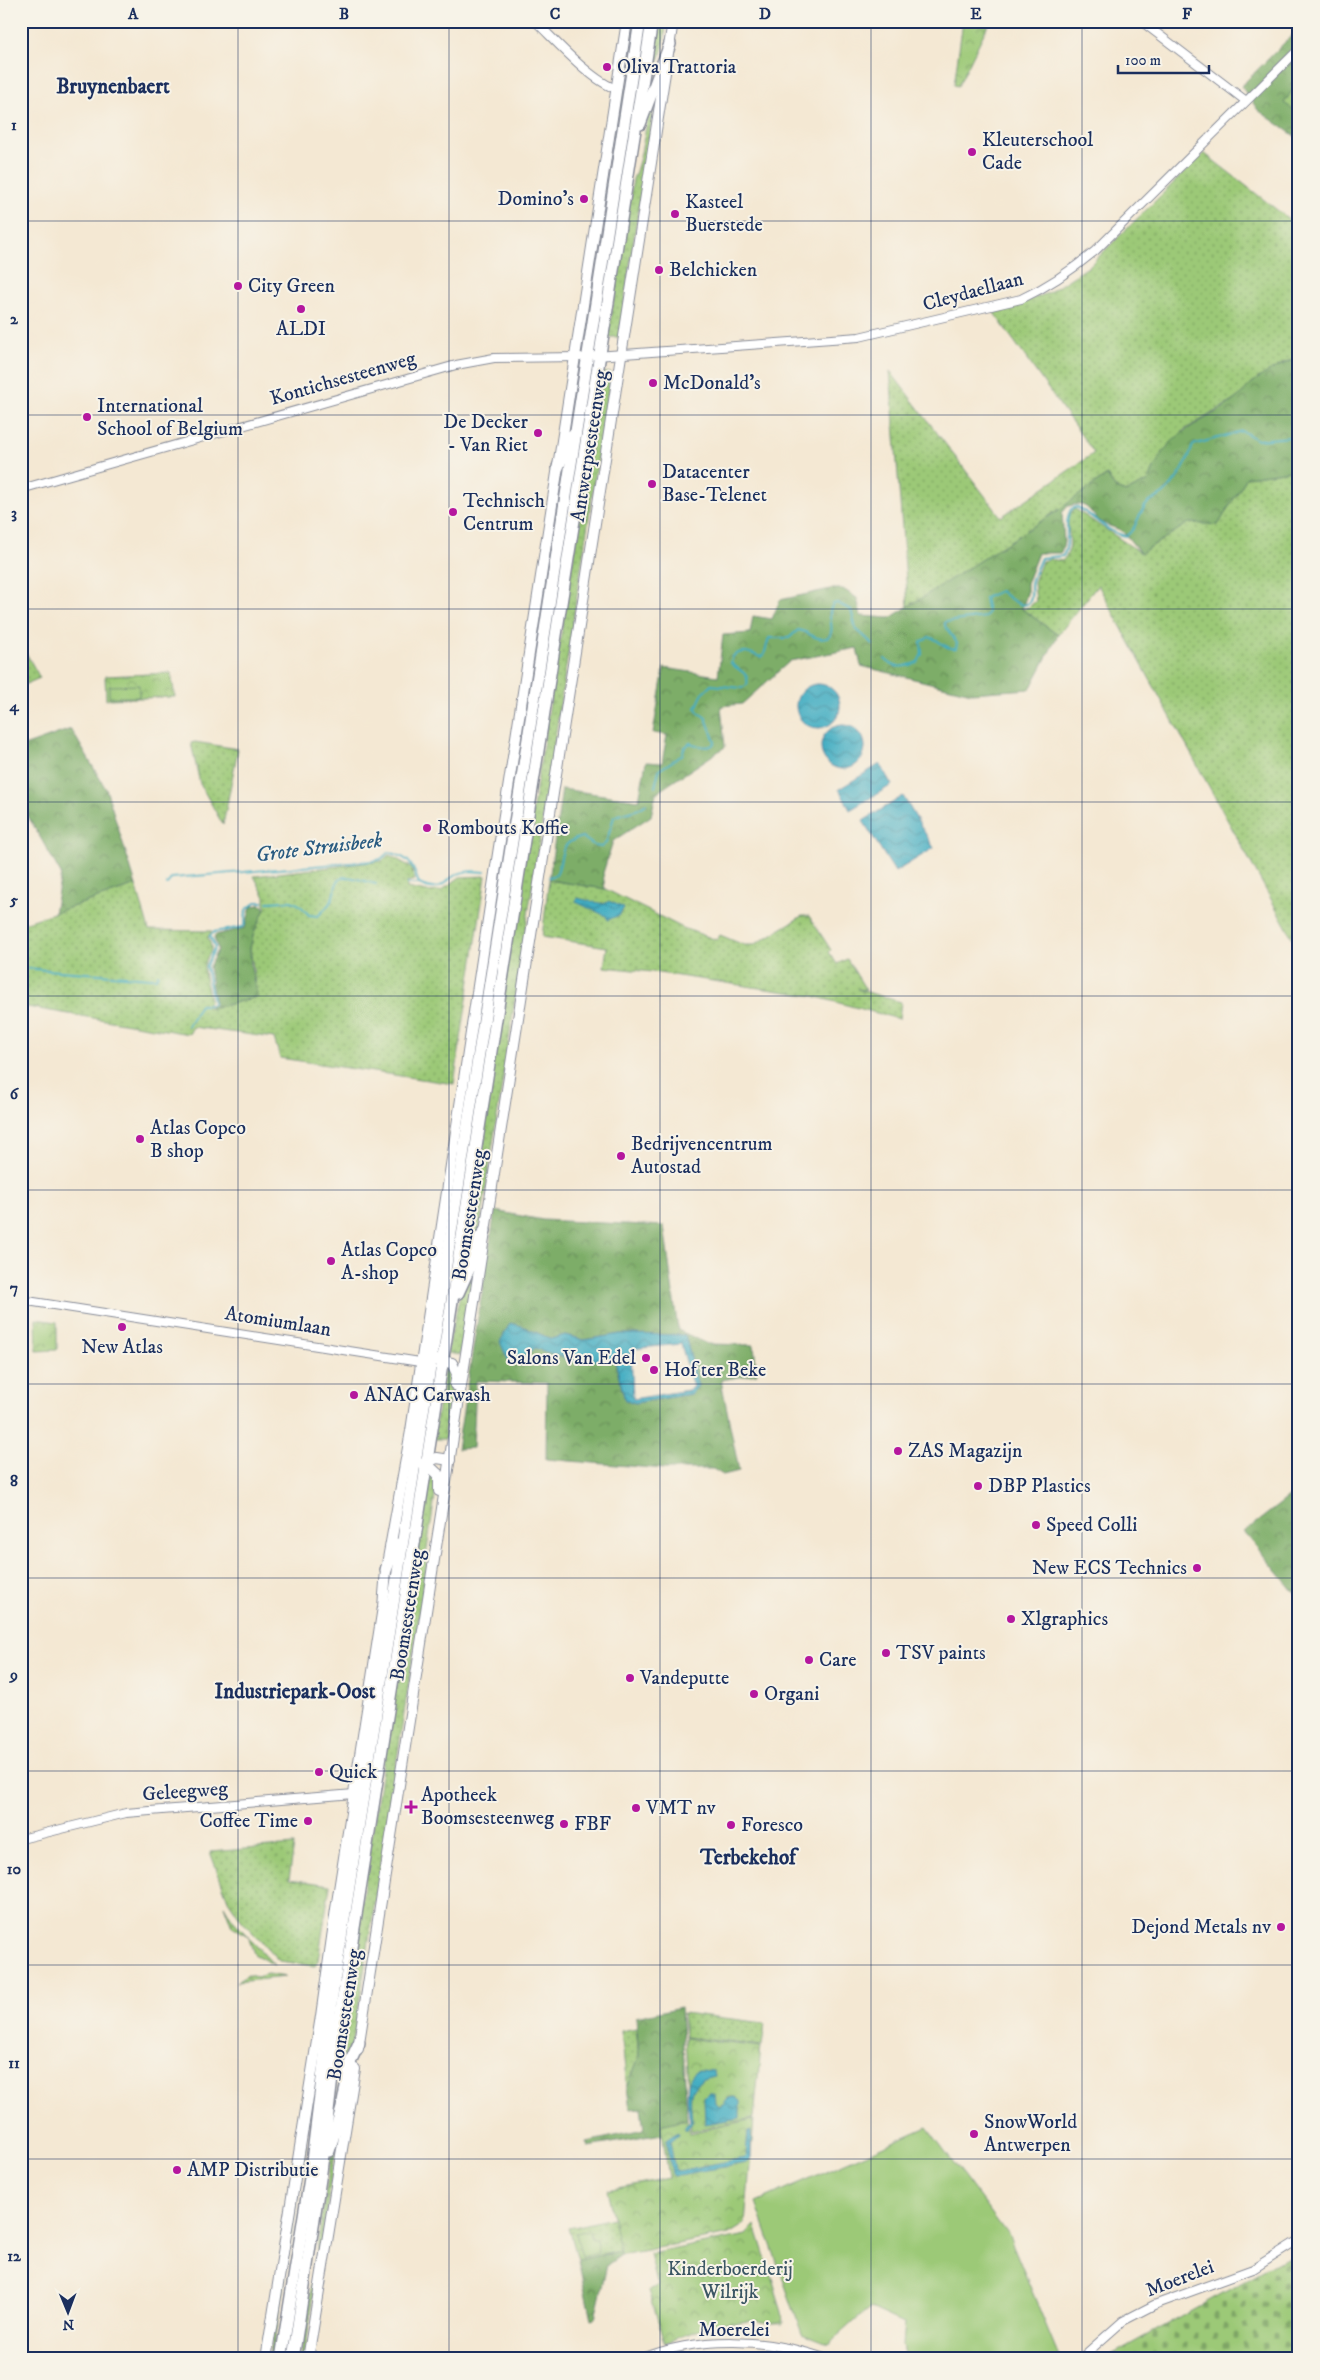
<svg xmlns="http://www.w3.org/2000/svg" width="1320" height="2380" viewBox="0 0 1320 2380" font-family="'IM FELL DW Pica',serif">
<defs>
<pattern id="grass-dots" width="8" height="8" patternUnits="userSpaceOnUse" patternTransform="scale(1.25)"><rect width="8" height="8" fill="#9cc977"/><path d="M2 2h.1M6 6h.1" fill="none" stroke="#7ea465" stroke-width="1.8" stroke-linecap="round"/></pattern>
<pattern id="forest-crowns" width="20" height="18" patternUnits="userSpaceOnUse" patternTransform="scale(1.25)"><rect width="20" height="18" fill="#7dad68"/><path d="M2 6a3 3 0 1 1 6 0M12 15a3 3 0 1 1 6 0" fill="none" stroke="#668d59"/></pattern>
<pattern id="cemetery-stones" width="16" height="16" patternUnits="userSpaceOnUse" patternTransform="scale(1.25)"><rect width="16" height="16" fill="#9cc977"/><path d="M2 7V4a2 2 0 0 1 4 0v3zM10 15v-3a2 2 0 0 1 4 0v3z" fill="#7ea465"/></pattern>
<pattern id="park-crowns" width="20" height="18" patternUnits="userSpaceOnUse" patternTransform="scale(1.25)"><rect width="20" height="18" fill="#9cc977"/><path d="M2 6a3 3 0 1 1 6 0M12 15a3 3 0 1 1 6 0" fill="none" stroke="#7ea465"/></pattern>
<pattern id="water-waves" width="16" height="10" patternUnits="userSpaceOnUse" patternTransform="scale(1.25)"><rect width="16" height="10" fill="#43adc2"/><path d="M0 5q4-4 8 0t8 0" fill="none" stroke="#378da1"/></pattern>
</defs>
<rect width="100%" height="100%" fill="#f7f3e8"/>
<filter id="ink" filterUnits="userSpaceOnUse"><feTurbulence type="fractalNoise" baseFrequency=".02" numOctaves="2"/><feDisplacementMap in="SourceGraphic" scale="10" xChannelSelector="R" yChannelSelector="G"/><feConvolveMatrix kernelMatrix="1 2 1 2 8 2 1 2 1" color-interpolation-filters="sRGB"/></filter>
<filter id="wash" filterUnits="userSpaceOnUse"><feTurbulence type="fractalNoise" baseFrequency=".0096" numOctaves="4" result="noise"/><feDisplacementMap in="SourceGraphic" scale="20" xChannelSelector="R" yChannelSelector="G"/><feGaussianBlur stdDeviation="1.12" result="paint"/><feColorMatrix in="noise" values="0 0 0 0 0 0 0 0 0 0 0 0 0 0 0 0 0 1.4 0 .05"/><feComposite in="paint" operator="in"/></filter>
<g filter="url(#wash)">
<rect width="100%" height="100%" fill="#f4e8d3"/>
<!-- grass -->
<g fill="url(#grass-dots)" stroke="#5c7c6a">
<polygon points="633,21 636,21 585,338"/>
<polygon points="657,21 667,21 663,48 645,100"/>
<polygon points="1299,67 1299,135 1261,107"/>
<path d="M651 105 654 106 619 337H608L633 179C643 156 644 129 651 105Z"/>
<polygon points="1204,153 1290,220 1299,211 1299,358 1285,362 1252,383 1239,397 1184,430 1154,468 1149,481 1126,492 1115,488 1107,475 1057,511 908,607 890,371 1001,517 1094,453 994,313 1048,293 1088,267"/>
<polygon points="603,373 611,373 478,1241 457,1280"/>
<path d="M1299 444V950L1098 585 1058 635 1022 609 1029 607 1036 601 1034 582 1042 561 1050 559 1062 561C1081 543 1057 519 1075 509L1141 553 1189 522 1218 525 1247 477 1297 470Z"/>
<polygon points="569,448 426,1353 566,453"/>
<polygon points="21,644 40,678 21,686"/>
<polygon points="195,742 238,749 223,825 200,784 191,743"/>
<path d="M389 855 411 867 415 880 407 882V888L427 892 441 891 460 877 486 876 454 1084 280 1058 274 1038 193 1027 189 1034 21 1006V924L136 885 149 930 212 931 208 937C216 956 206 952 204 967 204 978 208 990 210 1000L206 1005 211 1009 257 997 250 948 254 932 265 909V897L254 876 382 861Z"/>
<polygon points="549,880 605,889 683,928 717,940 720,935 744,945 754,945 802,916 809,916 831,950 829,952 837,964 847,959 866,990 857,989 901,1002 899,1019 813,996 652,972 604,967 607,947 542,937"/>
<path d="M477 1257C473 1290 465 1322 460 1355L447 1353 461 1290Z"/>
<polygon points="445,1364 448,1366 453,1377 444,1431 446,1439 433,1439"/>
<polygon points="428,1472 434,1475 437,1483 426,1556 427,1565 355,2030 345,2075 340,2041"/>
<polygon points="294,1845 289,1879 330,1885 318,1961 315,1966 279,1961 242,1921 228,1900 210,1852"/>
<polygon points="224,1905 232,1919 274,1965 254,1954 248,1936 232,1927"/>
<polygon points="267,1974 286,1977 236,1982 248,1975 257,1977"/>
<polygon points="683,2013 765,2023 762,2046 685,2037"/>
<polygon points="636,2028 639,2057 627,2088 621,2031"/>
<polygon points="339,2128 304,2359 300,2359 331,2156"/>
<polygon points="306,2144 272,2359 269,2359 303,2145"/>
<polygon points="613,2218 621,2251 578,2260 569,2228"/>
</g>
<!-- forest -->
<g fill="url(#forest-crowns)" stroke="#4c6e63" fill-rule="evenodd">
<polygon points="1299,28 1299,80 1284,103 1299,113 1299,139 1258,110 1241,86"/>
<path d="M1299 358 1298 470 1247 477 1218 525 1189 523 1141 553C1135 548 1126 534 1123 532 1117 527 1108 527 1101 522 1087 511 1090 501 1068 506L1062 513 1064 542 1061 553H1038L1027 581V594L1022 609 1058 635 1030 689 971 693 861 666 857 648 790 661 742 704 721 706 725 747 656 793 651 816 613 841 603 873 605 889 549 880 562 789 639 800 646 762 662 763 667 735 653 733 664 668 718 676 723 635 750 633 753 616 772 619 780 600 830 589H843L857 598 861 616 890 618 1057 511 1107 475 1115 488 1126 492 1149 481C1168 426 1199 428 1238 397 1243 393 1247 387 1252 383 1266 372 1282 363 1299 358Z"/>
<polygon points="71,729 106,789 136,885 54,913 61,874 28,816 21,747"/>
<polygon points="261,904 265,909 254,932 250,948 251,967 257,997 211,1009 210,1006 215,1005 209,967 218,949 214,938 215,935 245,928 251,907"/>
<path d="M495 1211 543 1220 664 1226 678 1330 708 1344 754 1345 757 1374 721 1380 739 1471 723 1475 713 1469H664L546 1459 547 1383 476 1381 473 1448 457 1449ZM522 1326 551 1339 565 1335 584 1340 620 1334 685 1335 698 1386 691 1394 635 1403 625 1400 615 1361 586 1360 576 1362 535 1348Z"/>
<polygon points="1299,1489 1299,1598 1244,1532"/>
<polygon points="681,2007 687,2119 661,2125 662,2134 588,2147 586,2142 644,2130 641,2108 630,2109 627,2088 639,2057 636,2017"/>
<polygon points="621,2251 621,2255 607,2265 595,2318 591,2319 578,2260"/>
</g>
<!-- cemetery -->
<polygon fill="url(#cemetery-stones)" stroke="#5c7c6a" points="1299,2250 1299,2359 1104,2359 1286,2258"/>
<!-- park -->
<g fill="url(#park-crowns)" stroke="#5c7c6a">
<polygon points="963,21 990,21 958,86 954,85"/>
<polygon points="171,673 175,697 106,699 105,676"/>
<polygon points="36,1319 57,1322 57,1350 37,1351"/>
<polygon points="685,2038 761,2047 754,2118 691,2131"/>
<polygon points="687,2119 690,2133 754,2119 745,2224 729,2234 621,2255 607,2190 669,2178 661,2125"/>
<polygon points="755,2225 782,2311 783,2324 754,2321 719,2323 664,2343 649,2290 658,2286 650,2254 746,2235"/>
<polygon points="719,2352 765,2354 795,2359 676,2359"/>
</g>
<!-- pitch -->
<g fill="#9cc977" stroke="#5c7c6a">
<polygon points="139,685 139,697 109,697 109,686"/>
<path d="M927 2127 1010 2238 1060 2359H905L902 2345 904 2323 871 2308C855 2319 844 2333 828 2344L802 2334 756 2202Z"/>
<polygon points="590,2230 592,2240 596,2240 598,2253 582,2257 576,2233"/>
</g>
<!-- water -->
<g fill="url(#water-waves)" stroke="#2f6e90" fill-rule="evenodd">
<circle cx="818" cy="706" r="22"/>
<circle cx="843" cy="747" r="22"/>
<polygon points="880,764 892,785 850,810 839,789"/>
<polygon points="903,796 934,848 895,872 863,821"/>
<polygon points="577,898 604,904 609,901 624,908 619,915 608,920 606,916 576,902"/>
<path d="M510 1323 522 1326 551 1339 565 1335 584 1340 620 1334 685 1335 698 1386 691 1394 635 1403 625 1400 615 1361 586 1360 576 1362 535 1348 527 1355 508 1360 500 1342ZM681 1344 693 1387 688 1390 633 1399 631 1349Z"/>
<path d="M698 2070 714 2071 715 2076C684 2082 691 2098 692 2123L686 2130 684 2127 690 2122C688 2107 682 2078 698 2070Z"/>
<polygon points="709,2092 714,2094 715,2104 719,2107 723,2105 729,2098 735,2097 740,2101 740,2118 705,2124 704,2097"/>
<polygon points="751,2130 751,2159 746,2163 674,2176 672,2174 666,2140 678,2132 679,2134 670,2142 675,2169 678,2171 744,2158 746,2156 748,2131"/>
</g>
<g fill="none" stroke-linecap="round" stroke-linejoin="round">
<!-- stream -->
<g stroke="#43adc2" stroke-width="2">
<polyline points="1290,437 1299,448"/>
<path d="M885 659C894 670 906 667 918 662L922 654 921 642 929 637C939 639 945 650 956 648L957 643 945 626V622L986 617 988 612 985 598 1000 591C1008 597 1027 615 1031 597 1032 591 1030 586 1032 580 1034 573 1038 565 1041 558L1063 556C1072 541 1062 525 1071 509L1077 507C1095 516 1105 532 1126 536 1138 528 1137 514 1147 504 1151 500 1158 498 1163 494 1179 480 1187 464 1193 445L1242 431 1258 440 1290 437 1295 432 1299 419"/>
<path d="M655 787 659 770 682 755 684 748 690 743C698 745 710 751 715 742L706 718 698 712 696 708 703 693 711 685 742 688 747 685C750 672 738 671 731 663L733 656C743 649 749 652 760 657L764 655 769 638H789L798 630C810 631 816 643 829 637 836 627 825 615 833 604L837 603 851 610 856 629 873 644"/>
<path d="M549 877 556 875C565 855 556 844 582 837L595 846 601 847 606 843 614 817C624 811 637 813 646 804"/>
<path d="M167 884 172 878 372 861 381 859 389 852C412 859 412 864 419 884 439 893 439 886 454 876 463 870 475 871 485 872"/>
<polyline points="408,884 418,884"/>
<path d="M268 902C291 901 293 896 309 915L318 916C323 911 329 906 332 899 336 890 334 882 343 877 355 876 365 882 376 884"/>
<polyline points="21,968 151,978 156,978 158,974"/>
<polyline points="188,1026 200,1005 212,1005 213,1002 206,966 215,947 210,936 214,932 243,927 245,924 246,910 256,902 263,902"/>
</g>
</g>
</g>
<g filter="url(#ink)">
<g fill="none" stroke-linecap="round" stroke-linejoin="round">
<defs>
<g id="minor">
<path d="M535 21C555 40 592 82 617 89"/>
<polyline points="1141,21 1246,101"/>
<path d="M596 356 859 337 1021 299C1049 286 1071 271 1095 251L1299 49"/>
<polyline points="21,489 456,365 494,358 580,357"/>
<polyline points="21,1300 420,1362"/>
<polyline points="21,1839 126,1813 354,1794"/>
<path d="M640 2359C701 2335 767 2338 828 2359"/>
<polyline points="1080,2359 1123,2321 1154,2305 1253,2269 1299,2240"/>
</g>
<g id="major">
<polyline points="436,1360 452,1363 457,1374 455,1385"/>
<polyline points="426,1463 439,1475 439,1491"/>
<polyline points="422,1464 437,1458 450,1460"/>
<polyline points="358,2049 673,21"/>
<polyline points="266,2359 321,2016 336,1909 383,1607 386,1570 411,1431 495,873 627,21"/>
<polyline points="308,2359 355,2069"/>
</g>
<g id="highway">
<polyline points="640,124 670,44"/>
<polyline points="558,467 572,435"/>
<polyline points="458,1293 473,1260 480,1237 485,1231"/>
<polyline points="386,1570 396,1544"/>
<polyline points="329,2151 342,2108 351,2060 359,2043"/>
<polyline points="281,2359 310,2178 333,1989 640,21"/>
<polyline points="293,2359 321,2172 336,2043 652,21"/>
</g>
</defs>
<!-- minor casing -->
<use href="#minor" stroke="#888c98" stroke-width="10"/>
<!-- major casing -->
<use href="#major" stroke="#888c98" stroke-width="12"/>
<!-- highway casing -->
<use href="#highway" stroke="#888c98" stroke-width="14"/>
<!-- minor -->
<use href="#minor" stroke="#fff" stroke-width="8"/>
<!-- major -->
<use href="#major" stroke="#fff" stroke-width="10"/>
<!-- highway -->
<use href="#highway" stroke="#fff" stroke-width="11"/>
</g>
</g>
<!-- grid -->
<path fill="none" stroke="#1b2f5e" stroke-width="1" stroke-opacity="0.55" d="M238 21V2359M449 21V2359M660 21V2359M871 21V2359M1082 21V2359M21 221H1299M21 415H1299M21 609H1299M21 802H1299M21 996H1299M21 1190H1299M21 1384H1299M21 1578H1299M21 1771H1299M21 1965H1299M21 2159H1299"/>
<!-- markers -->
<g fill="#b5179e" stroke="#f7f3e8" stroke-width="2">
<circle cx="607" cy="67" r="5"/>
<circle cx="972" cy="152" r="5"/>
<circle cx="584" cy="199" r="5"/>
<circle cx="675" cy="214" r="5"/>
<circle cx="659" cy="270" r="5"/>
<circle cx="238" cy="286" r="5"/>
<circle cx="301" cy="309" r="5"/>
<circle cx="653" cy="383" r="5"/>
<circle cx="87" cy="417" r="5"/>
<circle cx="538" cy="433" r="5"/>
<circle cx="652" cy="484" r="5"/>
<circle cx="453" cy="512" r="5"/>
<circle cx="427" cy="828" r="5"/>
<circle cx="140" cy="1139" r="5"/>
<circle cx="621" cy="1156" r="5"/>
<circle cx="331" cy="1261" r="5"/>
<circle cx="122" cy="1327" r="5"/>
<circle cx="646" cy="1358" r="5"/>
<circle cx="654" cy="1370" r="5"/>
<circle cx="354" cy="1395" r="5"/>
<circle cx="898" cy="1451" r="5"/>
<circle cx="978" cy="1486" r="5"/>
<circle cx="1036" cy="1525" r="5"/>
<circle cx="1197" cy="1568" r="5"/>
<circle cx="1011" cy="1619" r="5"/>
<circle cx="886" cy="1653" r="5"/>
<circle cx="809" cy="1660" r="5"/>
<circle cx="630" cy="1678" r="5"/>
<circle cx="754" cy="1694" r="5"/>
<circle cx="319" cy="1772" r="5"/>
<path d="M408.5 1799.5h5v5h5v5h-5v5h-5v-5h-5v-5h5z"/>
<circle cx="636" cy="1808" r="5"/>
<circle cx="308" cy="1821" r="5"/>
<circle cx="564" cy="1824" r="5"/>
<circle cx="731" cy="1825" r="5"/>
<circle cx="1281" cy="1927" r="5"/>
<circle cx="974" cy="2134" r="5"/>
<circle cx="177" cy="2170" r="5"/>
</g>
<g text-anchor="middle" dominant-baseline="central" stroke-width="4" stroke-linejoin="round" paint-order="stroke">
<!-- poi labels -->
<g font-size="20" fill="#1b2f5e" stroke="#f7f3e8" text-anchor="start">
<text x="617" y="67">Oliva Trattoria</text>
<text x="982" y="140">Kleuterschool<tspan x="982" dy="23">Cade</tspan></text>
<text x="574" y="199" text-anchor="end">Domino's</text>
<text x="685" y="202">Kasteel<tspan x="685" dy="23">Buerstede</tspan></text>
<text x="669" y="270">Belchicken</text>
<text x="248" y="286">City Green</text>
<text x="301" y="329" text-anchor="middle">ALDI</text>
<text x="663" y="383">McDonald's</text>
<text x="97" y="406">International<tspan x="97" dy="23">School of Belgium</tspan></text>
<text x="528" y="422" text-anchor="end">De Decker<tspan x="528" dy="23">- Van Riet</tspan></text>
<text x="662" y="472">Datacenter<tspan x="662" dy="23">Base-Telenet</tspan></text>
<text x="463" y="501">Technisch<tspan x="463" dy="23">Centrum</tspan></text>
<text x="437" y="828">Rombouts Koffie</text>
<text x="150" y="1128">Atlas Copco<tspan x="150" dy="23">B shop</tspan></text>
<text x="631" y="1144">Bedrijvencentrum<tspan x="631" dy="23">Autostad</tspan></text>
<text x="341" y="1250">Atlas Copco<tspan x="341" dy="23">A-shop</tspan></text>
<text x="122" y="1347" text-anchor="middle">New Atlas</text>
<text x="636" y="1358" text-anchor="end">Salons Van Edel</text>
<text x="664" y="1370">Hof ter Beke</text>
<text x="364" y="1395">ANAC Carwash</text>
<text x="908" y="1451">ZAS Magazijn</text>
<text x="988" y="1486">DBP Plastics</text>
<text x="1046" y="1525">Speed Colli</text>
<text x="1187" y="1568" text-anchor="end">New ECS Technics</text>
<text x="1021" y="1619">Xlgraphics</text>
<text x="896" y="1653">TSV paints</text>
<text x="819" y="1660">Care</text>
<text x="640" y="1678">Vandeputte</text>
<text x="764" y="1694">Organi</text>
<text x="329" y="1772">Quick</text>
<text x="421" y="1795">Apotheek<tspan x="421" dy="23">Boomsesteenweg</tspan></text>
<text x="646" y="1808">VMT nv</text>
<text x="298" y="1821" text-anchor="end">Coffee Time</text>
<text x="574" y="1824">FBF</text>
<text x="741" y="1825">Foresco</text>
<text x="1271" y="1927" text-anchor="end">Dejond Metals nv</text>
<text x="984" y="2122">SnowWorld<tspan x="984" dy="23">Antwerpen</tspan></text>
<text x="187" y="2170">AMP Distributie</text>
</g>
<!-- street labels -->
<g font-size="20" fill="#1b2f5e" stroke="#f7f3e8">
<text transform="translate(973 292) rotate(-15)">Cleydaellaan</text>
<text transform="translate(343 379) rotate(-16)">Kontichsesteenweg</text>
<text transform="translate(590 446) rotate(-81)">Antwerpsesteenweg</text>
<text transform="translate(470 1215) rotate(-81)">Boomsesteenweg</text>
<text transform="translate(278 1322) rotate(9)">Atomiumlaan</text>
<text transform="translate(408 1615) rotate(-81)">Boomsesteenweg</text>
<text transform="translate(185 1792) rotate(-4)">Geleegweg</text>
<text transform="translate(345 2015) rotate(-81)">Boomsesteenweg</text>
<text transform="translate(1180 2279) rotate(-21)">Moerelei</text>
<text x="734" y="2330">Moerelei</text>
</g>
<!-- park labels -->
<g font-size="20" fill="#3b5664" stroke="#f7f3e8">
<text x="730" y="2269">Kinderboerderij<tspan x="730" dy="23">Wilrijk</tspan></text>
</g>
<!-- neighbourhood labels -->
<g font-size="21" font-weight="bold" fill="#1b2f5e" stroke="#f7f3e8">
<text x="113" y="87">Bruynenbaert</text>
<text x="295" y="1692">Industriepark-Oost</text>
<text x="748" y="1858">Terbekehof</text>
</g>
<!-- water labels -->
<g font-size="21" font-style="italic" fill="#295b81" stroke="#f7f3e8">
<text transform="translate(319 848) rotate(-7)">Grote Struisbeek</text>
</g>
</g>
<!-- margin -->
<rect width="1320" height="2380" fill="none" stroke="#f7f3e8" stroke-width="55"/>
<!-- north arrow -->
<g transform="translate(68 2312) rotate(179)" stroke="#f7f3e8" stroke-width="4" paint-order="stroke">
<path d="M0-4L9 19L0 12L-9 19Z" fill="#1b2f5e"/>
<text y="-8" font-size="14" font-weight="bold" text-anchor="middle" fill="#1b2f5e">N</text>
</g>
<!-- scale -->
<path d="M1118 65v8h91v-8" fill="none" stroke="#1b2f5e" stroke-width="2.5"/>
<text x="1125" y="65" font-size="15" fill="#1b2f5e" stroke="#f7f3e8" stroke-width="4" paint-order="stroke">100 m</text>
<rect x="28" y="28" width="1264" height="2324" fill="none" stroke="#1b2f5e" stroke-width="2"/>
<g font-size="16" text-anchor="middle" font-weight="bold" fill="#1b2f5e">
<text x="133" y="19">A</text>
<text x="344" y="19">B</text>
<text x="555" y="19">C</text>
<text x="765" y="19">D</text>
<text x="976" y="19">E</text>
<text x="1187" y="19">F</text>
<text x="14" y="130">1</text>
<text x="14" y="324">2</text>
<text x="14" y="518">3</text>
<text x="14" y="711">4</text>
<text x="14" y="905">5</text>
<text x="14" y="1099">6</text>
<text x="14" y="1293">7</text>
<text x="14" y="1486">8</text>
<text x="14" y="1680">9</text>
<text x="14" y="1874">10</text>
<text x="14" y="2068">11</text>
<text x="14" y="2261">12</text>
</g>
</svg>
